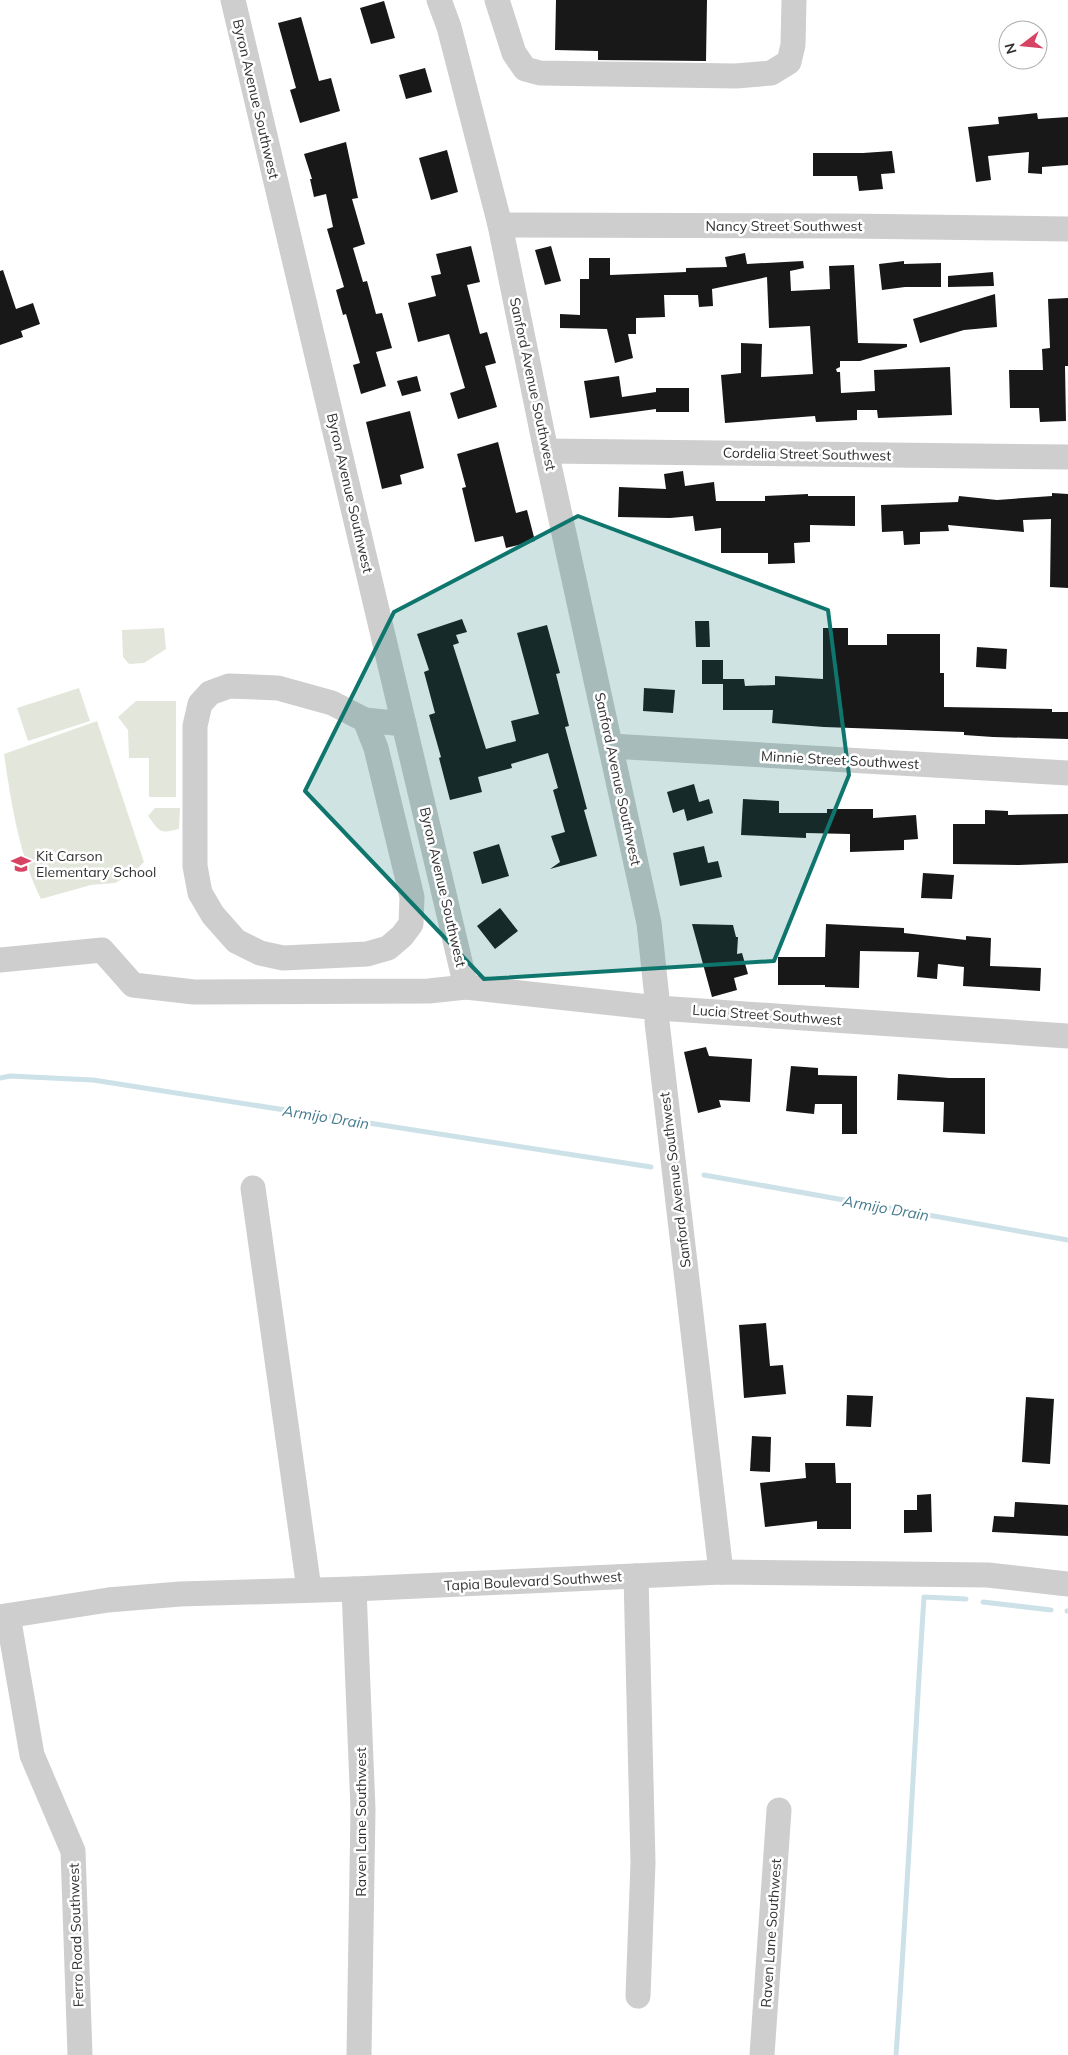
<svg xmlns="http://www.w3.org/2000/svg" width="1068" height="2055" viewBox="0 0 1068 2055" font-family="Mulish,sans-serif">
<rect width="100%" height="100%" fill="#fff"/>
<!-- green -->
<g fill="#e3e7db">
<polygon points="164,628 166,649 144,663 129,664 123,657 122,630"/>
<polygon points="79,688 90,721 28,741 17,708"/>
<polygon points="136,701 176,701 176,797 149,797 149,758 129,758 128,730 118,717"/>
<path d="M97 721 144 862 133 873 115 883 91 885 41 899C19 855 11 802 4 754Z"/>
<path d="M155 808H180L179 829C159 834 160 832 148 816Z"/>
</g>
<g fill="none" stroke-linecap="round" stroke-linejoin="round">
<!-- stream -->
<g stroke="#cce1e8" stroke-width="5">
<polyline points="0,1078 10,1076 93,1080 651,1167"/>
<polyline points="704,1175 1068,1240"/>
<polyline points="983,1602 1051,1610"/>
<polyline points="1067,1611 1068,1611"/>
<path d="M896 2055C907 1902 914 1750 924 1597L966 1599"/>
</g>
</g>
<!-- building -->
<g fill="#181818">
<polygon points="556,0 707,0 706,61 598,60 598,51 555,50"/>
<polygon points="384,1 395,38 371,44 360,8"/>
<polygon points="301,17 319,81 331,78 340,111 300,123 290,90 296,88 278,23"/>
<polygon points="425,68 432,92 406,99 399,75"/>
<polygon points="1037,113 1038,119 1068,117 1068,165 1042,167 1042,174 1028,173 1029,152 988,156 991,180 976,182 968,127 999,124 998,117"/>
<polygon points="346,142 358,198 352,199 365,244 353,248 363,282 367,281 376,314 382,313 392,348 376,352 386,386 361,394 353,365 360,363 346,314 343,315 336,290 344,287 327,229 333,227 326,194 314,197 310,179 312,179 304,154"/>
<polygon points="447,150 458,192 431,200 419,158"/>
<polygon points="892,151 895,173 881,174 883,189 859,191 857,176 813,176 813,153 863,153"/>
<polygon points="471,246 480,282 467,285 480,334 487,332 496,363 485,366 497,407 458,419 450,393 465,388 449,334 418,342 408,303 436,296 431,276 441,274 436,254"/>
<polygon points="551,246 561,281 545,285 535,250"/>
<polygon points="745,253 747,264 803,261 804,268 790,271 791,291 830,289 829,266 854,265 858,343 907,344 907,347 860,361 840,361 840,367 836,369 837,372 840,372 841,393 875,391 874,370 950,367 952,415 878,418 877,410 857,410 857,420 816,422 815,416 725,423 721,375 741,373 741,343 762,344 761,377 813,374 810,326 769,328 767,277 712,289 713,306 699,307 698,295 664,295 665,317 636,318 636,334 628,334 633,358 615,363 607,329 560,328 560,314 580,315 580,279 589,279 589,258 610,258 610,275 686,272 686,268 727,267 725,257"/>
<polygon points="904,261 904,264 941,263 941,287 905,287 882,290 879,264"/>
<polygon points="3,270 16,309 33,303 40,324 21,331 23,337 0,345 0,271"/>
<polygon points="993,272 994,286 948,287 948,276"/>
<polygon points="995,294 997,327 964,330 920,343 913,319"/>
<polygon points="1068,298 1068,366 1065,366 1066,421 1040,422 1039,408 1010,408 1009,370 1043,370 1042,349 1050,348 1048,299"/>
<polygon points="417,376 421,391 402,396 397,381"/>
<polygon points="619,376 622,397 656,392 656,388 689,388 689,412 656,412 656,409 590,418 584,381"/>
<polygon points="410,411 424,468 400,475 402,484 382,489 366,422"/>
<polygon points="498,442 516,513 527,510 535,541 506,548 503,536 475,542 462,488 466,487 457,454"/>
<polygon points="683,471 685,486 714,482 716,501 765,501 765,496 808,494 808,496 855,496 855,526 810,525 810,542 794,543 795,563 768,564 768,553 721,553 721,528 695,531 693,516 670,518 618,517 619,487 666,489 664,474"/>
<polygon points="1052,493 1068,494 1068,588 1050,587 1051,519 1023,520 1024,532 948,525 949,531 920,532 920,544 904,545 903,531 882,532 881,505 958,502 959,496 997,500 1052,496"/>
<polygon points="462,619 467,632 456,635 459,643 453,645 486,749 516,741 511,721 539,714 517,633 547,625 560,673 556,674 569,726 565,727 587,809 584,810 597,856 550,869 560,862 551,836 565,832 553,790 558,788 548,753 511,764 512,768 478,777 482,792 450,800 439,758 441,757 429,715 435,713 424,672 429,670 417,634"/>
<polygon points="695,621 709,621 710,647 696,647"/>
<polygon points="823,628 848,628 848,645 887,645 887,634 940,634 940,673 944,673 944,707 1052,709 1052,712 1068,712 1068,739 993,737 964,735 964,732 824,727 772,723 773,710 723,710 723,684 702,684 702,660 723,660 723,679 744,679 745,686 775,685 775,676 823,679"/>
<polygon points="977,647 1007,649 1006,669 976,667"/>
<polygon points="644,688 675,690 673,713 643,711"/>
<polygon points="694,784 699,802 709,799 713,813 687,821 684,809 673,813 667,792"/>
<polygon points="743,799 779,801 779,813 827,813 827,809 873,809 873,818 916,815 918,839 904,840 904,850 850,852 850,834 806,833 806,838 741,835"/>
<polygon points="985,810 1008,811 1008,815 1068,814 1068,863 1019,865 953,864 953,824 985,824"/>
<polygon points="499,844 509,876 482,884 473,852"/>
<polygon points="704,846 708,863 718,861 722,877 680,886 673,853"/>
<polygon points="923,873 954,875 952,899 921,898"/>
<polygon points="500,908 518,931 495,949 477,926"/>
<polygon points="692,924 733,925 736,937 738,937 737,954 742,953 748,974 734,978 737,990 712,997"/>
<polygon points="826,924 904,928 904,933 966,940 966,936 991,938 990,966 1041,968 1040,991 963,986 964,967 938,964 937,979 917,977 919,952 860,951 859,988 825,987 825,985 778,985 778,957 825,957"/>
<polygon points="706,1047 709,1056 752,1059 750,1102 719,1100 721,1107 698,1113 684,1052"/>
<polygon points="791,1066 818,1068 818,1075 857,1076 857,1134 842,1134 842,1104 815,1104 814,1114 786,1111"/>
<polygon points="898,1074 949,1078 985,1078 985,1134 943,1132 944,1102 897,1100"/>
<polygon points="766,1323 770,1366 783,1365 786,1394 744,1398 739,1325"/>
<polygon points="847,1395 873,1396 871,1427 846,1426"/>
<polygon points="1026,1397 1054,1399 1050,1464 1022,1462"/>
<polygon points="752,1436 771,1437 770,1472 750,1471"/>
<polygon points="805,1463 835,1463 836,1483 851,1483 851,1529 817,1529 817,1521 765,1527 760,1483 806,1478"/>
<polygon points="931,1494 932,1532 904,1533 904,1510 917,1510 917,1495"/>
<polygon points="1015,1502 1068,1505 1068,1536 992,1532 994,1516 1014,1517"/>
</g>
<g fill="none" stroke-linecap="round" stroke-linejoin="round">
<!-- minor -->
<g stroke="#cecece" stroke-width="25">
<polyline points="233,0 466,987"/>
<polyline points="439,0 449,27 500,225 546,451 649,923 658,1008 657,1022 721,1572"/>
<polyline points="497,0 514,53 525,69 540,73 736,76 771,73 789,62 793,45 794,0"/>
<polyline points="500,225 846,226 1068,229"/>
<polyline points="546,451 1068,457"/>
<polyline points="365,720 376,748 412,897 411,924 402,936 388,948 367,954 283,958 260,953 236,941 213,915 200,893 195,866 195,726 200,704 210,693 229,686 278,688 332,703 365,720 404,724"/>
<polyline points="611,746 1068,773"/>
<polyline points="0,960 102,950 133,985 194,992 429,991 466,987 658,1008 1068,1036"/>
<polyline points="253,1188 309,1589"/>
<polyline points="636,1576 643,1863 638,1996"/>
<polyline points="354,1589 363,1809 359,2055"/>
<polyline points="8,1616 32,1755 73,1851 80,2055"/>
<polyline points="0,1617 108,1600 180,1594 354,1589 721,1572 988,1575 1068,1584"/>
<polyline points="762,2055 779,1810"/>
</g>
</g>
<!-- marked area -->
<path fill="#0f766e" fill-opacity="0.2" stroke="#0f766e" stroke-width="4" stroke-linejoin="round" d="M578 516 828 610 849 775 774 961 484 979 305 791 394 612Z"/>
<!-- icons -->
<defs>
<symbol id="school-bare" viewBox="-9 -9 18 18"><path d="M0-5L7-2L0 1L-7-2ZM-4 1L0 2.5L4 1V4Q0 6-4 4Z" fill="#d74463" stroke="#fff" stroke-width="2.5" paint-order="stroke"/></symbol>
</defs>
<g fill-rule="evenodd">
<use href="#school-bare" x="7" y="850" width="28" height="28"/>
</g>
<g text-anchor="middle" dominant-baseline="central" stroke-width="5" stroke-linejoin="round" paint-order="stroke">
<!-- street labels -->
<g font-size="14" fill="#313131" stroke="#fff">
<text transform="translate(256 99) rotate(77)">Byron Avenue Southwest</text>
<text x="784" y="226">Nancy Street Southwest</text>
<text transform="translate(533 384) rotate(78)">Sanford Avenue Southwest</text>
<text transform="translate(807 454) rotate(1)">Cordelia Street Southwest</text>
<text transform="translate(350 493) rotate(77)">Byron Avenue Southwest</text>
<text transform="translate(840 760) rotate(3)">Minnie Street Southwest</text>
<text transform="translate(618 779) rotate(78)">Sanford Avenue Southwest</text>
<text transform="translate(443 887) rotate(77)">Byron Avenue Southwest</text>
<text transform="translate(767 1015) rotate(4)">Lucia Street Southwest</text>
<text transform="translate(675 1180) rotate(-97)">Sanford Avenue Southwest</text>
<text transform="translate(533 1581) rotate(-3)">Tapia Boulevard Southwest</text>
<text transform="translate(361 1822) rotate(-90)">Raven Lane Southwest</text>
<text transform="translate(771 1933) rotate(-86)">Raven Lane Southwest</text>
<text transform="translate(76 1935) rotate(-92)">Ferro Road Southwest</text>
</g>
<!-- poi labels -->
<g font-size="14" fill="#313131" stroke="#fff" text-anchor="start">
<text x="36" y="856">Kit Carson<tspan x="36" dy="16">Elementary School</tspan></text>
</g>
<!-- water labels -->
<g font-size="15" font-style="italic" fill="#457b8d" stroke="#fff">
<text transform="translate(326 1117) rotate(9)">Armijo Drain</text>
<text transform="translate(886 1208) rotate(10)">Armijo Drain</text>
</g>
</g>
<!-- north arrow -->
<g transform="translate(1023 45) rotate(254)"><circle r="24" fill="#ffffff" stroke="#adadad"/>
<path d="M0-4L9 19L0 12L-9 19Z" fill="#d74463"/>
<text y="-8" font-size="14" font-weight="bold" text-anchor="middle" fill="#313131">N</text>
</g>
</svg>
